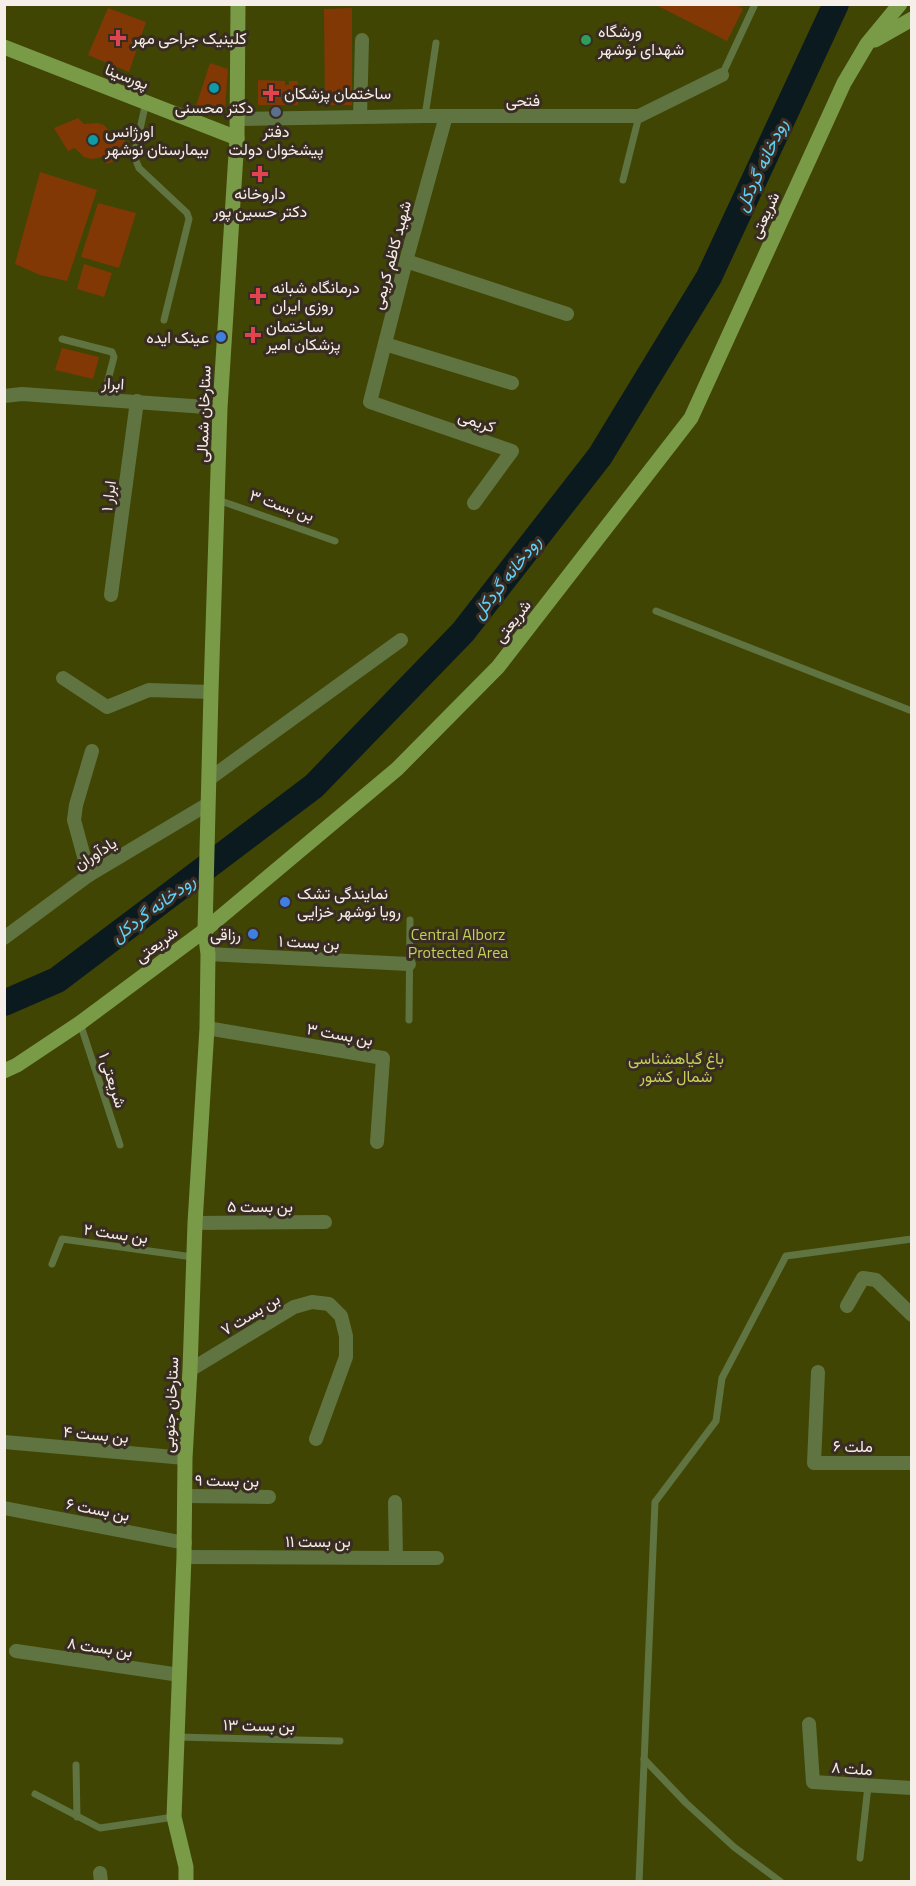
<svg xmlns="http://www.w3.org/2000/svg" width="916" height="1886" viewBox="0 0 916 1886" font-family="'Titillium Web',Vazirmatn,sans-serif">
<rect width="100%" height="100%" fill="#382c23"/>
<!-- green -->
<polygon fill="#404504" points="5,5 911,5 911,1881 5,1882"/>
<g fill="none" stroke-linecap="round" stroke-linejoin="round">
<!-- river -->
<polyline stroke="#0b1a1f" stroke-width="26" points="4,1003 57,980 314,786 463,632 600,456 709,277 836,4"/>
</g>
<!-- building -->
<g fill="#813805">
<polygon points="654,4 735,4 743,9 727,41"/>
<polygon points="108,8 146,22 129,72 88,55"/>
<polygon points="352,8 352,105 325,105 324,9"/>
<polygon points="210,63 228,69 225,110 217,116 197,111 196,106"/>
<polygon points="258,80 285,81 285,85 289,85 289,81 298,81 298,105 286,105 286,91 285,105 258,105"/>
<polygon points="78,118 84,124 98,123 104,125 111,133 119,130 131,153 107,164 102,157 92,159 84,157 75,148 68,151 54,128"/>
<polygon points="40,172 97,190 67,281 40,275 15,264"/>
<polygon points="98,203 136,213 119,268 81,257"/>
<polygon points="84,264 112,273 104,297 77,289"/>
<polygon points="62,348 99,357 93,379 55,370"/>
</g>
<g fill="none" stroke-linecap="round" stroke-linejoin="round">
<!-- lane -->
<g stroke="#5f7441" stroke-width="7">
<polyline points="722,75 755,4"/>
<polyline points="146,102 134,156 139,168 187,213 189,219 164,320"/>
<polyline points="425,116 436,43"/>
<polyline points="623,180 639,116"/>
<polyline points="62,339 112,352 114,357 103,399"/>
<polyline points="218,500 335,541"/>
<polyline points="656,611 912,711"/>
<polyline points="409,1020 410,920"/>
<polyline points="80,1023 120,1145"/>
<polyline points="52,1264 62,1239 193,1257"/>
<polyline points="177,1737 340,1741"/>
<polyline points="644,1759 686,1803 734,1847 781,1882"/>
<polyline points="76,1765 77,1817"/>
<polyline points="35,1794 100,1828 174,1817"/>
<polyline points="860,1858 868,1786"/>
<polyline points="639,1882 655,1502 716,1421 722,1378 786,1256 912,1239"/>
</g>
<!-- street -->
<g stroke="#5f7441" stroke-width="14">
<polyline points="446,116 406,261 370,402 512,451 474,503"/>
<polyline points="360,117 362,40"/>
<polyline points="237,119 425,116 639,116 722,75"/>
<polyline points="406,261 567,314"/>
<polyline points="385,344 512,383"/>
<polyline points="4,396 22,394 220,408"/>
<polyline points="111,595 137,401"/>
<polyline points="63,678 107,707 149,690 211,692"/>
<polyline points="209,779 401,640"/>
<polyline points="89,875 74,820 76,805 92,751"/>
<polyline points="4,938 89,875 208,804"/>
<polyline points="208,954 409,964"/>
<polyline points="207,1028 383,1058 377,1142"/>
<polyline points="195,1223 325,1222"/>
<polyline points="847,1306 863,1278 876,1280 912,1315"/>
<polyline points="190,1370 294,1307 312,1302 329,1304 341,1316 346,1336 346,1357 316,1439"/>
<polyline points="818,1372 814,1463 912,1463"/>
<polyline points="4,1442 185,1458"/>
<polyline points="185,1496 269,1497"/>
<polyline points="4,1508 185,1543"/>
<polyline points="184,1557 396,1558 395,1502"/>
<polyline points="396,1558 437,1558"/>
<polyline points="16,1651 180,1675"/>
<polyline points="809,1724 813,1782 912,1788"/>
<polyline points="100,1873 101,1882"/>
</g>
<!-- secondary -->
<g stroke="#799b47" stroke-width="15">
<polyline points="875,40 912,19"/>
<polyline points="4,47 237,138"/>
<polyline points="4,1071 17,1065 80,1023 205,930 397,769 498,667 691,418 844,83 867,44 900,4"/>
<polyline points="186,1882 186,1867 174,1817 184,1557 185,1458 190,1370 195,1223 207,1028 208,954 205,930 211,692 220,408 237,138 238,4"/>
</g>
</g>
<!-- markers -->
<g fill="#e0444e" stroke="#382c23" stroke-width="2">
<path d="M115 29h6v6h6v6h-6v6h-6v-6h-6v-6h6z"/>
<path d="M268 84h6v6h6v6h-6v6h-6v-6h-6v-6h6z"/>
<path d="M257 165h6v6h6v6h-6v6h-6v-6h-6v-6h6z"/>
<path d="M255 287h6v6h6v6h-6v6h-6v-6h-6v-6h6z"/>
<path d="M250 326h6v6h6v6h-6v6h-6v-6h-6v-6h6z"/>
</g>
<circle fill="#2e9e5b" stroke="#382c23" stroke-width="2" cx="586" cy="40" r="6"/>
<g fill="#0f9aa8" stroke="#382c23" stroke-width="2">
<circle cx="214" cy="88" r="6"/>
<circle cx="93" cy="140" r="6"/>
</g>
<circle fill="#5c6f8a" stroke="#382c23" stroke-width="2" cx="276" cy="112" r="6"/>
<g fill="#3f7fe0" stroke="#382c23" stroke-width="2">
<circle cx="221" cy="337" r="6"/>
<circle cx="285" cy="902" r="6"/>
<circle cx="253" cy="934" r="6"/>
</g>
<g text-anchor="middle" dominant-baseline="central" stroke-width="6" stroke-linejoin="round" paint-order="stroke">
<!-- poi labels -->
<g font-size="16" fill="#f6eee8" stroke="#382c23" text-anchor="start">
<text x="598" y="31">ورشگاه<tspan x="598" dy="18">شهدای نوشهر</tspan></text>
<text x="132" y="38">کلینیک جراحی مهر</text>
<text x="284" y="93">ساختمان پزشکان</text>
<text x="214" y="107" text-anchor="middle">دکتر محسنی</text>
<text x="105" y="131">اورژانس<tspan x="105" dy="18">بیمارستان نوشهر</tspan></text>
<text x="276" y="131" text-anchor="middle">دفتر<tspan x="276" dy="18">پیشخوان دولت</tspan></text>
<text x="260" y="193" text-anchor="middle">داروخانه<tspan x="260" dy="18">دکتر حسین پور</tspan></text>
<text x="272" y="287">درمانگاه شبانه<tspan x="272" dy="18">روزی ایران</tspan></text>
<text x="266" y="326">ساختمان<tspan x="266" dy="18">پزشکان امیر</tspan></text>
<text x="209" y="337" text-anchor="end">عینک ایده</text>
<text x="297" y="893">نمایندگی تشک<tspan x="297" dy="18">رویا نوشهر خزایی</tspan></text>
<text x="241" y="934" text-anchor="end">رزاقی</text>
</g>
<!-- street labels -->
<g font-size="16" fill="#f6eee8" stroke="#382c23">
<text transform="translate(127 76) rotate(21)">پورسینا</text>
<text x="523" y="100">فتحی</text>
<text transform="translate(764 215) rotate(-65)">شریعتی</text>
<text transform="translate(391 255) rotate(-75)">شهید کاظم کریمی</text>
<text transform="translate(113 383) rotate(3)">ابرار</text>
<text transform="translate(203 414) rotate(-88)">ستارخان شمالی</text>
<text transform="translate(477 421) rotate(19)">کریمی</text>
<text transform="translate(108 496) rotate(-83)">ابرار ۱</text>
<text transform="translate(282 505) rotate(19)">بن بست ۳</text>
<text transform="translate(512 621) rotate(-52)">شریعتی</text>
<text transform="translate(95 853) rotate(-32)">یادآوران</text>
<text transform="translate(309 942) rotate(3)">بن بست ۱</text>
<text transform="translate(156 944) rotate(-37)">شریعتی</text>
<text transform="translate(340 1034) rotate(10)">بن بست ۳</text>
<text transform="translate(113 1080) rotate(72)">شریعتی ۱</text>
<text x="260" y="1206">بن بست ۵</text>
<text transform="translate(116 1233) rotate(8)">بن بست ۲</text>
<text transform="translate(250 1314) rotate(-31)">بن بست ۷</text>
<text transform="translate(170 1405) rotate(-87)">ستارخان جنوبی</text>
<text transform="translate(96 1434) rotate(5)">بن بست ۴</text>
<text x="853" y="1446">ملت ۶</text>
<text transform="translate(227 1480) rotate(1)">بن بست ۹</text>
<text transform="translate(98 1509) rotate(11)">بن بست ۶</text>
<text x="318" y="1541">بن بست ۱۱</text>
<text transform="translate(100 1647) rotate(8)">بن بست ۸</text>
<text transform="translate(259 1725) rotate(1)">بن بست ۱۳</text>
<text transform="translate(852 1768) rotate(4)">ملت ۸</text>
</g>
<!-- park labels -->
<g font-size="16" fill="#c4d057" stroke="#382c23">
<text x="458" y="934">Central Alborz<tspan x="458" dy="18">Protected Area</tspan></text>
<text x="676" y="1058">باغ گیاهشناسی<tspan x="676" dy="18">شمال کشور</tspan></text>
</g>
<!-- water labels -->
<g font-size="18" font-style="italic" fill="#5fd1f8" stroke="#382c23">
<text transform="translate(761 165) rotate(-65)">رودخانه گردکل</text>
<text transform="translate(506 577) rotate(-52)">رودخانه گردکل</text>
<text transform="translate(153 908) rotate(-37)">رودخانه گردکل</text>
</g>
</g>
<!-- border -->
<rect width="916" height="1886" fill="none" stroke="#f6eee8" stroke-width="12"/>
</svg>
